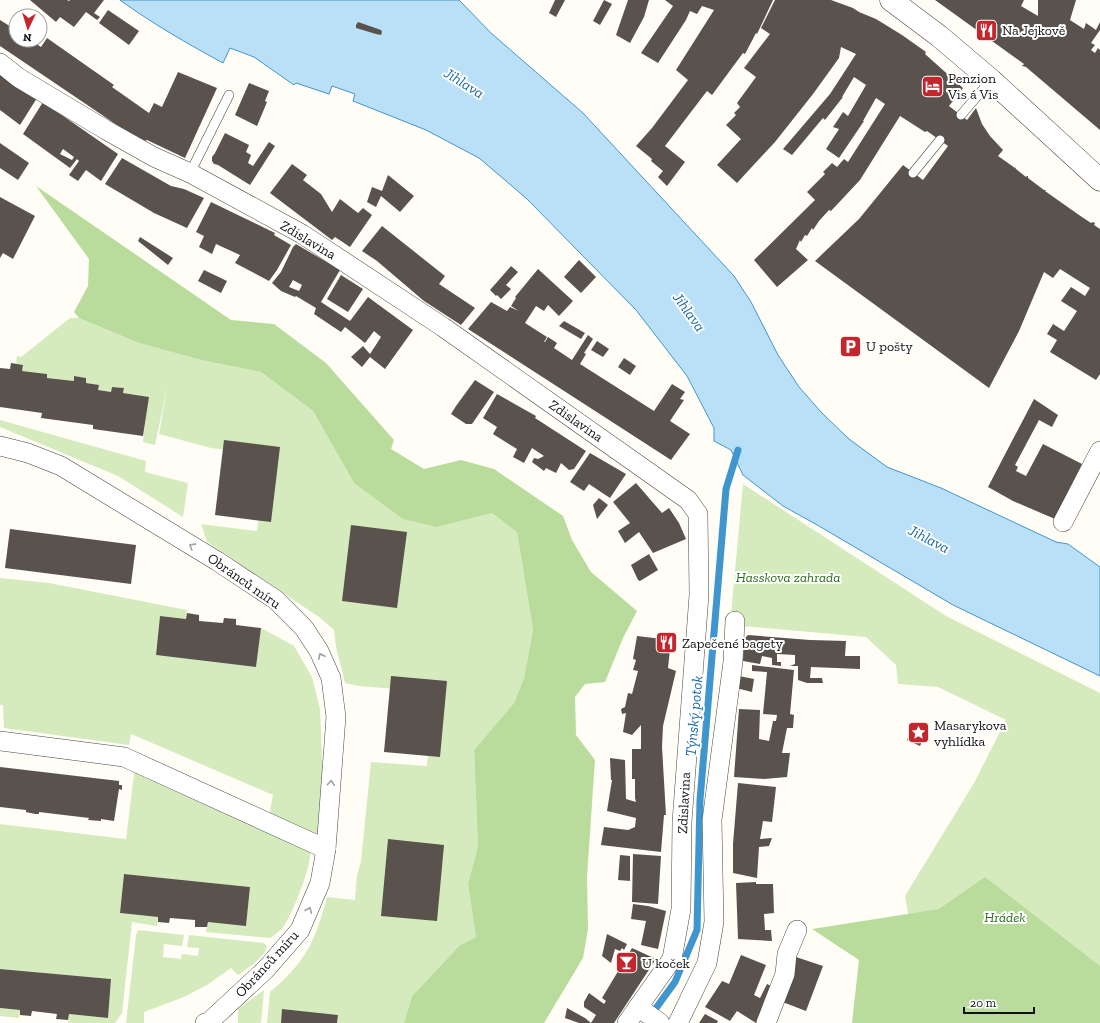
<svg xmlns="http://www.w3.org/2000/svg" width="1100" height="1023" viewBox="0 0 1100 1023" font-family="'Zilla Slab',serif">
<rect width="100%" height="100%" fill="#fffdf5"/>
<!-- green -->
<g fill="#d5ebbd">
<path d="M70 318H79L139 343 201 360 261 372 313 411 354 483 437 527 492 513 517 532 533 630 524 678 514 703 474 750 478 846 468 884 476 937 460 945 412 996 404 1023H337L338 1015 282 1009 281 1023H267L270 992C287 978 304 960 313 939 319 926 323 911 327 897L355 900 357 875 361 861 371 762 427 766 433 692 359 686 345 683 336 647 334 630 319 617 207 542 201 524 257 531 266 455 211 448 159 434 167 388 155 445 143 442 148 397 123 393 124 388 112 387 111 392 98 390V385L86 383V378L74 376V381L47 378V374L22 371 23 365 16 364 17 356 21 357Z"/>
<polygon points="0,420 146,461 145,472 188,483 183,517 118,476 0,427"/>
<polygon points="743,484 946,616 1100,693 1100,1023 928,1023 905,896 974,783 1006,720 938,687 898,684 896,665 866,637 730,625"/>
<polygon points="0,578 49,583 187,610 186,619 160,616 156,655 256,667 261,628 294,646 312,677 320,709 326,849 268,822 273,795 131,734 129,745 4,728 3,705 0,705"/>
<path d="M136 771H139L138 774 150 780 152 776 310 850C313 863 292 915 284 926 280 931 275 935 270 938L206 932 208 922 246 925 250 887 124 874 120 913 158 917 157 926 132 922 122 1013 115 1023H68L69 1014 108 1018 111 979 0 969V824L126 839 134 774Z"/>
<path d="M139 930 184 935 182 946 164 944 163 957 181 959 182 954 198 956 199 948 187 947 189 935 264 943 267 946C266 957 246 969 238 975L231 968 207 985 184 997 144 1012V1023H126L136 935 137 932Z"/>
<polygon points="264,990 261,1023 238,1023 238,1009"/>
<polygon points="0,1008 20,1010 19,1018 0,1016"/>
</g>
<!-- forest -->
<g fill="#b9dc9c">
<polygon points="36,186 231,320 274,324 326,363 394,440 391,449 424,469 461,460 494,469 563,516 572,540 591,572 637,611 623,638 605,682 585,684 575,697 576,735 595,760 587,877 588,929 583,958 544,1023 404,1023 412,996 460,945 476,937 468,884 478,846 474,750 514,703 524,678 533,630 517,532 492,513 437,527 403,519 354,483 313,411 261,372 201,360 139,343 79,318 74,312 88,286 89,259"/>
<polygon points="985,877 1100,966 1100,1023 852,1023 859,960 812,929 939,909"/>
</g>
<!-- water -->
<path fill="#b9e0f7" stroke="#3f96cf" d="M120 0H459L491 33 583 113 734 276 751 302 778 355 799 387 822 413 849 439 887 467 941 488 1056 542 1068 544 1100 567V676L953 605 819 526 783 506 743 475 731 450 714 441V428L687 376 636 310 526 198 479 158 426 130 353 101 355 94 332 86 329 94 296 83 294 85 254 57 230 48 223 63C188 44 153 24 120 0Z"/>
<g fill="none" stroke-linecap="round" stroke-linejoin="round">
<!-- stream -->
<polyline stroke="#3f96cf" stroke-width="7" points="651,1015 675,982 697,930 700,800 726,489 738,450"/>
</g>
<!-- building -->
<g fill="#5a524d" fill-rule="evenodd">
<polygon points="30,0 67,0 69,1 70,0 104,0 94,13 100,17 97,20 86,12 74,27 60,17 56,22"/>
<polygon points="555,0 565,0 556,17 549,13"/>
<polygon points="604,0 612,4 600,25 593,21"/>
<polygon points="628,0 649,0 644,17 630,43 616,35"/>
<polygon points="665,0 773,0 757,34 756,33 745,54 743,53 712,95 707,91 665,146 685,162 667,186 658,177 663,171 651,161 652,159 636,146 652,128 688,80 676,70 714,10 702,6 697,14 690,11 686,20 658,63 641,53 673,6"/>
<polygon points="775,0 831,0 853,8 859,12 876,19 902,35 926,52 925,54 963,88 949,106 967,120 976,108 982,124 990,136 1003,150 998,156 1015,168 1015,167 1016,169 1026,177 1027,176 1028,176 1028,178 1044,190 1046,190 1045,191 1079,215 1091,223 1093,222 1095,223 1094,225 1100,229 1100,374 1096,380 1050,352 1057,340 1047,334 1053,324 1064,331 1077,311 1061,301 1071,287 1085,296 1090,288 1060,269 1053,278 1044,272 1019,331 989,388 815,261 859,219 903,165 923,180 948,146 927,131 925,132 900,116 860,180 831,211 829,210 819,221 813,230 812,228 807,236 805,235 801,242 800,240 796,249 808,260 777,287 754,260 815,200 807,192 825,174 823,172 832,163 837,167 844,159 848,162 885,104 876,98 863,121 864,121 839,158 826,149 839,129 833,127 843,112 848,116 866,85 854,77 842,97 843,97 825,120 823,118 792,155 783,149 830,94 856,54 841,47 839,58 813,94 775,142 737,183 717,165 741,139 726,125 736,115 734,113 740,107 737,103 756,77 744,68 770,34 761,28"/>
<polygon points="935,0 1024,0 1021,6 1038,16 1038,0 1076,0 1070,20 1084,29 1086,23 1096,30 1100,22 1100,30 1091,43 1095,45 1091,50 1095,53 1098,48 1100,50 1100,130 1026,67 1022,66 1024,64"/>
<polygon points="108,10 139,31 129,45 99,23"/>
<polygon points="0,20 16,30 16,40 31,40 41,47 47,38 114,85 112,87 149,113 154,103 162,107 178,72 217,88 185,158 147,140 142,142 0,46"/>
<polygon points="358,22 381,30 382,32 381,35 376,34 356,28 356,25"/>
<polygon points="0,72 37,98 20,125 0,110"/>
<polygon points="249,83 269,91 265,101 267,102 257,126 235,115"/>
<path d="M43 102 118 154 101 181 86 170 78 181 69 175 79 161 77 159 70 168 23 134ZM63 149 74 157 72 160 60 154Z"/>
<polygon points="225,133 249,145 246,152 251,155 248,163 253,166 269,142 275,146 250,185 218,165 214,164 212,161 212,157 215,153"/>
<polygon points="0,143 29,163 18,180 0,168"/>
<polygon points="122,158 171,186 184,189 204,198 187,228 154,213 105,184"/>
<polygon points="292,164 307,175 303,180 321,194 332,212 340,199 358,213 363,208 372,215 350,247 335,237 332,240 270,193"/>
<polygon points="388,175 414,196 400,212 381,196 376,207 367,202 372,187 382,191"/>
<polygon points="0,197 35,216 13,259 3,253 0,258"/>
<polygon points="211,202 275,233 274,235 291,245 277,270 269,281 235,263 240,255 216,244 212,254 199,247 204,236 196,232"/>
<polygon points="382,226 445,276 439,284 475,308 461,325 424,301 377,261 362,251"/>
<polygon points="140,237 173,258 168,265 138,241"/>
<path d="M296 244 340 270 321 302 350 321 368 297 413 330 385 369 370 357 362 367 351 357 363 346 370 354 381 337 374 331 365 343 345 327 341 332 314 314 316 308 296 296 295 297 281 291 272 283 281 272 293 247ZM293 280 302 285 299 291 289 287Z"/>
<polygon points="579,260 596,277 581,293 564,277"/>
<polygon points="511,266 518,272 506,285 511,289 501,299 497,295 496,296 490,290"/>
<polygon points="538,269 573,301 559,316 548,305 544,311 536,306 525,323 547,337 544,342 545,342 548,337 557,343 554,348 572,360 588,335 593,339 584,353 586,354 580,364 654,411 672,384 685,392 680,399 684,400 670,421 690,434 671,460 468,329 491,302 507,311 510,307 519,311 511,306 516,298 515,297"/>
<polygon points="204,270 227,281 221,293 198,281"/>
<polygon points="341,275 363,289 348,312 327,299"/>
<polygon points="564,321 585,333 581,339 559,326"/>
<polygon points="597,341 609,349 603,357 591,350"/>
<polygon points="624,358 636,366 630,375 618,367"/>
<polygon points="11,363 23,365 22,371 47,374 47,378 74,381 74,376 86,378 86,383 99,385 98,390 111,392 112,387 124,388 123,393 149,397 143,436 93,429 93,425 41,418 42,413 0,407 0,368 10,369"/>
<polygon points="475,380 494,392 472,424 466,424 451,414 456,406"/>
<polygon points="497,394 536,416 535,418 586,451 574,469 569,470 561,463 556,473 546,468 544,471 532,462 534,458 538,459 544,456 532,448 524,463 513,457 517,449 493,434 497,427 483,418"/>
<polygon points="1034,399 1058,415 1052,427 1039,420 1015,465 1018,467 1016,471 1026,476 1043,444 1082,464 1055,519 1013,501 988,487"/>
<polygon points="224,440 280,447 271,522 215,515"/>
<polygon points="590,453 626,474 610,498 589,484 584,491 570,482"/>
<polygon points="636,483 662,513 669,508 679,523 686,539 653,553 639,532 625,543 618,531 630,523 613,502"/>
<polygon points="599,498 608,505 597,519 593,505"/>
<polygon points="351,525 407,532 397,608 342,601"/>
<polygon points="10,529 136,545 131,584 5,568"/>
<polygon points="649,554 658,570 640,581 638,580 631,565"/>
<polygon points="187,613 199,615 199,621 223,623 224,618 236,619 236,625 261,628 256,667 156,655 160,616 186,619"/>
<polygon points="748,635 810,640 846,641 845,656 860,656 860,669 811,667 810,678 822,678 823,683 807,683 798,680 798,666 790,666 795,664 795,655 777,654 777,662 781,662 781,666 772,665 772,658 762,656 760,664 743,661 744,639"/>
<polygon points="637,636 671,640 668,668 676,671 663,726 662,747 666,815 664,815 661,852 601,845 604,827 628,830 635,827 636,818 607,811 612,780 611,780 610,758 625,760 626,799 636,802 635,798 635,779 632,779 632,749 641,749 641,725 632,735 623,732 626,713 622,714 621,709 625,707 628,693 632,694 638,671 633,670 636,660 633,659"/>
<polygon points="752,665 794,670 790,714 794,715 793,728 787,728 782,753 790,753 787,777 764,779 734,777 739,709 760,710 759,739 769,741 773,721 776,721 777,715 763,714 767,672 752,671"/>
<polygon points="391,676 447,681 440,757 384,752"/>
<polygon points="739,676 754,679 752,692 736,688"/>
<polygon points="913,727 926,733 920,746 907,740"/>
<polygon points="0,767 119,781 119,785 122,785 122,790 119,789 114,821 101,819 101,821 88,820 89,818 39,812 39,814 35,814 26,812 26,810 0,807"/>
<polygon points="738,783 776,787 772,822 763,821 760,839 772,838 769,846 759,847 757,878 733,873 733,844"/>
<polygon points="388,839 444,845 437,921 381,916"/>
<polygon points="633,854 661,856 658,904 632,902"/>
<polygon points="620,855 630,856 630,881 618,880"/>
<polygon points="124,874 250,887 246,926 208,922 207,927 195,927 195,920 170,918 169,923 158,922 158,917 120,913"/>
<polygon points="756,882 756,884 773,884 774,913 764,914 765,930 771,930 772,941 738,939 736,883"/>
<polygon points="633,904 648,906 666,911 658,949 641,945 646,921 631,919"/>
<polygon points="607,934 627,944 624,950 622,948 620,951 615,949 611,963 602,956"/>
<polygon points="632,948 656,959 614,1023 579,1023 565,1018 567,1008 585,1018 591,1023 596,1015 584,1007 584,1002 589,993 604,1004 606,1001 602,998"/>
<polygon points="741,955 766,965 754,995 760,998 767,984 775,988 756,1023 737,1011 730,1021 705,1007 722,981 729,984"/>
<polygon points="796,957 823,966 806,1011 780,1001"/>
<polygon points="0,969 111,979 108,1018 69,1014 68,1020 56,1019 57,1014 32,1011 31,1016 20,1015 20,1010 0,1008"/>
<polygon points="282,1009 338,1015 337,1023 281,1023"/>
<polygon points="705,1014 718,1021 717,1023 699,1023"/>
</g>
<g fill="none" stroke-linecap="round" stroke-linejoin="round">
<defs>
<g id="service">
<polyline points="961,115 991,80"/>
<polyline points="190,173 229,95"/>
<polyline points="913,173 940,140"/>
</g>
<g id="minor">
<polyline points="0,63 19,78 106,130 154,157 190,173 302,234 443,327 688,500 698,514 699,595 682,822 681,909 672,959 627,1023"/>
<polyline points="0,446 28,453 61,466 217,561 276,600 304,628 319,651 331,678 336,717 326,849 320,883 300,930 266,969 209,1022 205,1023"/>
<polyline points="1063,522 1100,451"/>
<polyline points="0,741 124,757 326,849"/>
<polyline points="638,1007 660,1023"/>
<polyline points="678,1023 707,963 714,922 712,820 733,662 735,621"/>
<polyline points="766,1023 785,974 787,954 797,930"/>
</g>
<polyline id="tertiary" points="891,0 939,36 991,80 1100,180"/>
</defs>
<!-- service casing -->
<use href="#service" stroke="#444" stroke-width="10"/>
<!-- minor casing -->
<use href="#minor" stroke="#444" stroke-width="20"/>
<!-- tertiary casing -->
<use href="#tertiary" stroke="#444" stroke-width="23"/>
<!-- service -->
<use href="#service" stroke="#fff" stroke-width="9"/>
<!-- minor -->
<use href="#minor" stroke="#fff" stroke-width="19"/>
<!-- tertiary -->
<use href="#tertiary" stroke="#fff" stroke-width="22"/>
</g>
<!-- one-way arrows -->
<defs><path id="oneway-chevron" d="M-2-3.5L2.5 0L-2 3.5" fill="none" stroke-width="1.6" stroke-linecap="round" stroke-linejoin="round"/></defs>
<g stroke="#a0a0a0">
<use href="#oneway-chevron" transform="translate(192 546) rotate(-148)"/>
<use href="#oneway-chevron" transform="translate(321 656) rotate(-115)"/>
<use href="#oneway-chevron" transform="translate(331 783) rotate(-86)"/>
<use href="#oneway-chevron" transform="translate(309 910) rotate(-67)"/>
</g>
<!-- icons -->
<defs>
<symbol id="restaurant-square" viewBox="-11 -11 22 22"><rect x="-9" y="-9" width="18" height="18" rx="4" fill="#c4262e" stroke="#fff"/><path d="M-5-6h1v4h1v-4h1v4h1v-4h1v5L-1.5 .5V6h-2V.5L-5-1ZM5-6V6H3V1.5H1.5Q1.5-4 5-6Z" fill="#fff"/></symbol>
<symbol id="hotel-square" viewBox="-11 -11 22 22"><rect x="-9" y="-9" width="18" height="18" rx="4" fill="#c4262e" stroke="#fff"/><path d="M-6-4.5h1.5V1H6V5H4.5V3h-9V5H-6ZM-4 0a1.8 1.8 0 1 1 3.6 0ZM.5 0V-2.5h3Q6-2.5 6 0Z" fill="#fff"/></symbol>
<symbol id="parking-square" viewBox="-11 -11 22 22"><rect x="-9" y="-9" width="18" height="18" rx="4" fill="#c4262e" stroke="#fff"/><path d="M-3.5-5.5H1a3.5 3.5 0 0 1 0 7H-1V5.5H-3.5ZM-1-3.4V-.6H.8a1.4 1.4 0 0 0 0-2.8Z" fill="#fff"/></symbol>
<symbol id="sight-square" viewBox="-11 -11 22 22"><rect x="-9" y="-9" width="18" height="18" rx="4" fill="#c4262e" stroke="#fff"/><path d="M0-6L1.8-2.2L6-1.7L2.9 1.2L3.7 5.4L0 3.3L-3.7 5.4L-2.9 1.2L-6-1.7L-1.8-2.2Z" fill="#fff"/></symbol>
<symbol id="bar-square" viewBox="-11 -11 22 22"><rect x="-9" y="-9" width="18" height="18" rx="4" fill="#c4262e" stroke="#fff"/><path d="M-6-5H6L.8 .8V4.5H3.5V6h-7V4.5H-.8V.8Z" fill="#fff"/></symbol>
</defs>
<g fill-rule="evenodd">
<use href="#restaurant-square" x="974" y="18" width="25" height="25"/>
<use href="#hotel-square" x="920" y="74" width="25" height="25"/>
<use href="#parking-square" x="838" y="334" width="25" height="25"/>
<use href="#restaurant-square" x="654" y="630" width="25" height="25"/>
<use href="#sight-square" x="906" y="720" width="25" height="25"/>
<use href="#bar-square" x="614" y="950" width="25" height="25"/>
</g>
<g text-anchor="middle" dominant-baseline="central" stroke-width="4" stroke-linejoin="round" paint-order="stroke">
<!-- poi labels -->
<g font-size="14" fill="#111" stroke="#fff" text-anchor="start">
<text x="1002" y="30">Na Jejkově</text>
<text x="948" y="78">Penzion<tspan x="948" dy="16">Vis á Vis</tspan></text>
<text x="866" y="346">U pošty</text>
<text x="682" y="643">Zapečené bagety</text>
<text x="934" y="725">Masarykova<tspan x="934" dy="16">vyhlídka</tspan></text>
<text x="642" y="963">U koček</text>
</g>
<!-- street labels -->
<g font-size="14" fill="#111" stroke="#fff">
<text transform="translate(308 240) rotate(31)">Zdislavina</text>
<text transform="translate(576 421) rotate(35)">Zdislavina</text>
<text transform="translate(244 581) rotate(35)">Obránců míru</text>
<text transform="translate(684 803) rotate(-87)">Zdislavina</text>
<text transform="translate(267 964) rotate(-47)">Obránců míru</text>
</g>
<!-- park labels -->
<g font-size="14" font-style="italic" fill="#2f6b1f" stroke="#fff">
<text x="788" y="577">Hasskova zahrada</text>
<text x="1005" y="917">Hrádek</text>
</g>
<!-- water labels -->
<g font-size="15" font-style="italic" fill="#1768a6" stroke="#fff">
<text transform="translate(464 83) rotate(32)">Jihlava</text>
<text transform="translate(689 312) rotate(54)">Jihlava</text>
<text transform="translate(929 539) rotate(27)">Jihlava</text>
<text transform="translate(694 716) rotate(-85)">Týnský potok</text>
</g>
</g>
<!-- north arrow -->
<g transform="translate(28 28) rotate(184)"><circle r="19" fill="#ffffff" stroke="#a0a0a0"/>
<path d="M0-3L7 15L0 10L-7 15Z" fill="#c4262e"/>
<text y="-6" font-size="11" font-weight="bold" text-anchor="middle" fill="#111111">N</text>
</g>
<!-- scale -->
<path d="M964 1007v6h70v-6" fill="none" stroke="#111111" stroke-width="2"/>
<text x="970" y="1007" font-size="12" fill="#111111" stroke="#ffffff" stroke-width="3" paint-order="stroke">20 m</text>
</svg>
